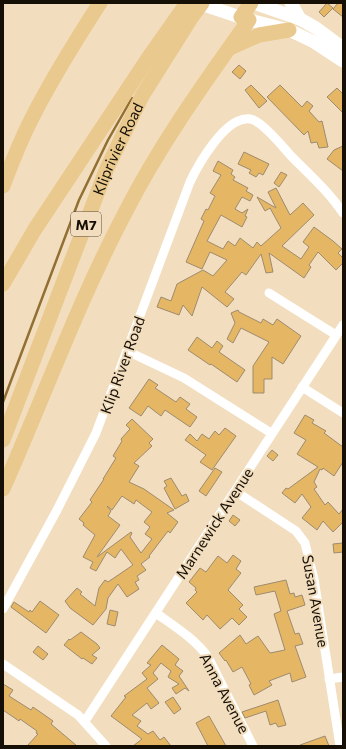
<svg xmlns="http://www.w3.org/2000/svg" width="346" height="749" viewBox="0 0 346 749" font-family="Commissioner,sans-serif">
<rect width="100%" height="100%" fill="#f2debe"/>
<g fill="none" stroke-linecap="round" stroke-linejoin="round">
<!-- stream -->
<polyline stroke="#927033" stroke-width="2.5" points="3,402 79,200 108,140 132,98"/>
</g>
<!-- building -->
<g fill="#e5b765" stroke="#9d8b6e" fill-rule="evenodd">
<polygon points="327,3 333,8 324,17 319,12"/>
<polygon points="338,3 343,3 343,17 333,9"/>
<polygon points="239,65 246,71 240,79 232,72"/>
<polygon points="251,85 267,101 259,108 245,90"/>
<polygon points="280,85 302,107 307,101 313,106 309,111 319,122 322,121 328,147 319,148 317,142 311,143 308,131 304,135 267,97"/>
<polygon points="337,88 343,94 343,113 327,97"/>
<polygon points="343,146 343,171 327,159 334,150"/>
<polygon points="244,152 269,164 263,175 259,173 256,177 249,173 251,170 238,164"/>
<polygon points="218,161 233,170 231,174 235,177 233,180 248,188 246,191 253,195 250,201 242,197 235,209 242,213 248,209 245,216 247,217 242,227 221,215 207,241 223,249 228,241 235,246 240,238 253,248 257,242 261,246 281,228 270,208 265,211 257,197 276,208 268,192 276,188 290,215 303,203 314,215 282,246 301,259 309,247 303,242 314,227 333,241 342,249 338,253 343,258 343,263 336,270 318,252 309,265 311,267 304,278 269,253 273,272 266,273 261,254 246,275 242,272 225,292 234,299 227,307 202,287 192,316 183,305 179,315 157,307 161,297 171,301 177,284 203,270 213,276 227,260 210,252 202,269 186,262 204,221 201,219 206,209 208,210 215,196 210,193 221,175 213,171"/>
<polygon points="281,172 287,175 279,187 274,183"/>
<polygon points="238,310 239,312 261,323 263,319 273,325 277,319 301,336 283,364 272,357 272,379 264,379 264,393 253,393 253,366 269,342 241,328 233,343 227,339 235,323 231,313"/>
<polygon points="197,337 212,348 217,341 223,346 219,352 245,370 237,382 211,364 210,365 188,350"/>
<polygon points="149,379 158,385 155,388 176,402 180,397 190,404 186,409 197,417 190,427 165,410 161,416 148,406 141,416 129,408"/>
<polygon points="305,415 314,420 312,423 326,431 324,433 343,447 343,462 334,476 323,468 322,470 320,469 314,482 317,487 314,489 325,505 328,502 339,514 343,509 343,522 333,532 323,521 317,530 302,518 311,507 302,494 295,503 282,493 286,488 288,489 318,467 297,454 306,440 294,433"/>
<path d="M132 419 153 439 149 443 152 446 134 463 139 466 129 482 144 489 174 510 167 513 178 522 170 533 168 531 149 556 150 557 141 564 146 570 137 576 139 580 135 582 139 589 127 597 118 584 108 598 106 609 93 625 70 608 65 601 66 600 77 588 82 592 80 594 95 606 99 588 105 580 108 582 133 565 121 549 115 558 107 552 96 571 90 568 93 562 83 557 95 535 83 525 84 523 79 519 92 502 90 500 104 479H103L116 458 113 456 122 441 121 439 130 429 126 425ZM122 496 134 504 136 500 152 512 144 522 150 527 145 534 152 539 141 553 130 537 132 533 131 532 97 557 120 525 108 516 111 511 107 506 112 510Z"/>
<polygon points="225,428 236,436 212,470 200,462 206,455 185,440 190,434 197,441 202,434 209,439 215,431 219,435"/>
<polygon points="272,450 278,455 273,461 267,456"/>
<polygon points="215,468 222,472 206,496 199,491"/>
<polygon points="171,478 182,496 186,494 189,501 175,509 164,488 167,486 164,481"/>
<polygon points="233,515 240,520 235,526 229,521"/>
<polygon points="343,543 343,552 334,553 333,544"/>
<polygon points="233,555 241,561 236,569 241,573 228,590 243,605 239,609 247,617 239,625 232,618 220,629 207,615 203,620 186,603 197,592 195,590 196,588 189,582 200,568 206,572 218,556 227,563"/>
<polygon points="286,580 290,594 294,593 295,597 302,595 305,605 287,611 295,634 299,633 303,644 295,646 306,677 292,682 290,673 269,681 272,685 254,695 249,685 251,684 242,667 233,672 226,660 225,661 219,653 240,635 246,644 258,636 270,653 285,650 274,614 281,611 275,591 256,595 254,587"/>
<polygon points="40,601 59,615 46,633 11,607 14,602 29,612 30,610 32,612"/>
<polygon points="110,610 118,612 115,626 107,624"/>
<polygon points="81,632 97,644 100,648 92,655 97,658 92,664 83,658 82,659 64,645 69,639 70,640"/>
<polygon points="162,645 179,659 175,665 183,671 179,676 189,691 185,688 176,694 172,688 179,684 168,677 171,671 161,663 153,673 158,679 147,688 159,703 151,709 147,703 132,715 141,721 137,726 148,734 153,731 160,740 164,737 171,746 133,746 142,739 111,716 126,697 124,696 147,679 142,673 151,665 147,663"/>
<polygon points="38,646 48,654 43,660 33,652"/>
<polygon points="3,684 13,690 9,696 31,710 33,707 53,721 51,724 77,746 27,746 38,734 36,733 37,731 20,719 19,721 3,710"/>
<polygon points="173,697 181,709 174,714 165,702"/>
<polygon points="278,700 286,725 278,727 276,723 270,725 266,711 245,718 242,712"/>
<polygon points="209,716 226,746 208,746 196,723"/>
<polygon points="325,736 329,746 300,746 300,745"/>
</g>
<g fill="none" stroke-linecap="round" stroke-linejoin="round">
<!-- minor -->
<g stroke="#fff" stroke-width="9">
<polyline points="269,293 336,335"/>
<polyline points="127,351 184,378 271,433"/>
<polyline points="302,387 343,413"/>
<polyline points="235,491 296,531 305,543 314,579 340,746"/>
<path d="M3 609 57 510 96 433 190 182C199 163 224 120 246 119 252 118 256 121 260 124 272 133 282 146 292 157 310 175 329 192 343 213"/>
<path d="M156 613C174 626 194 638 208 657L253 746"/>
<polyline points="3,664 78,715 106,746"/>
<polyline points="329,679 343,677"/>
<polyline points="85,721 343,325"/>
</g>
<!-- secondary -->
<g stroke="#fff" stroke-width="13">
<polyline points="198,3 249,20 289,30 314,42 343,61"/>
<polyline points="254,3 300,19 316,28 343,48"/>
<polyline points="291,3 300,19"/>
</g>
<!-- primary -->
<g stroke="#e9c98d" stroke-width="15">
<polyline points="241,17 251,3"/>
<polyline points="230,48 259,35 289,30"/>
<path d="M3 186C12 162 21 139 33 116 53 77 76 40 100 3"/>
<polyline points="3,284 35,229 151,54 187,3"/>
<path id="s1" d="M3 440 107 168 142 96 191 18 202 3"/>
<path d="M3 489C44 397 78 302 125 213 160 144 205 82 249 20"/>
</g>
</g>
<g text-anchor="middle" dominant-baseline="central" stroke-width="4" stroke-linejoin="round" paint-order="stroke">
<!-- shield labels -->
<rect fill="#f2debe" stroke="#584d3c" stroke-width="1" x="71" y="212" width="30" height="24" rx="3"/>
<g font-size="14" font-weight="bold" fill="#160f05">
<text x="86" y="224">M7</text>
</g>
<!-- street labels -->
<g font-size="15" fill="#160f05" stroke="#f2debe">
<text stroke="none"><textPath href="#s1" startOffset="313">Kliprivier Road</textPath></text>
<text transform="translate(122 365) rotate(-70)">Klip River Road</text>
<text transform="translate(214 523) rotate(-57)">Marnewick Avenue</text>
<text transform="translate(316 601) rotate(80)">Susan Avenue</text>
<text transform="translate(225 693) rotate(62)">Anna Avenue</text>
</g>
</g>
<!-- border -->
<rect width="346" height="749" fill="none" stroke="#160f05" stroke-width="8"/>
</svg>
